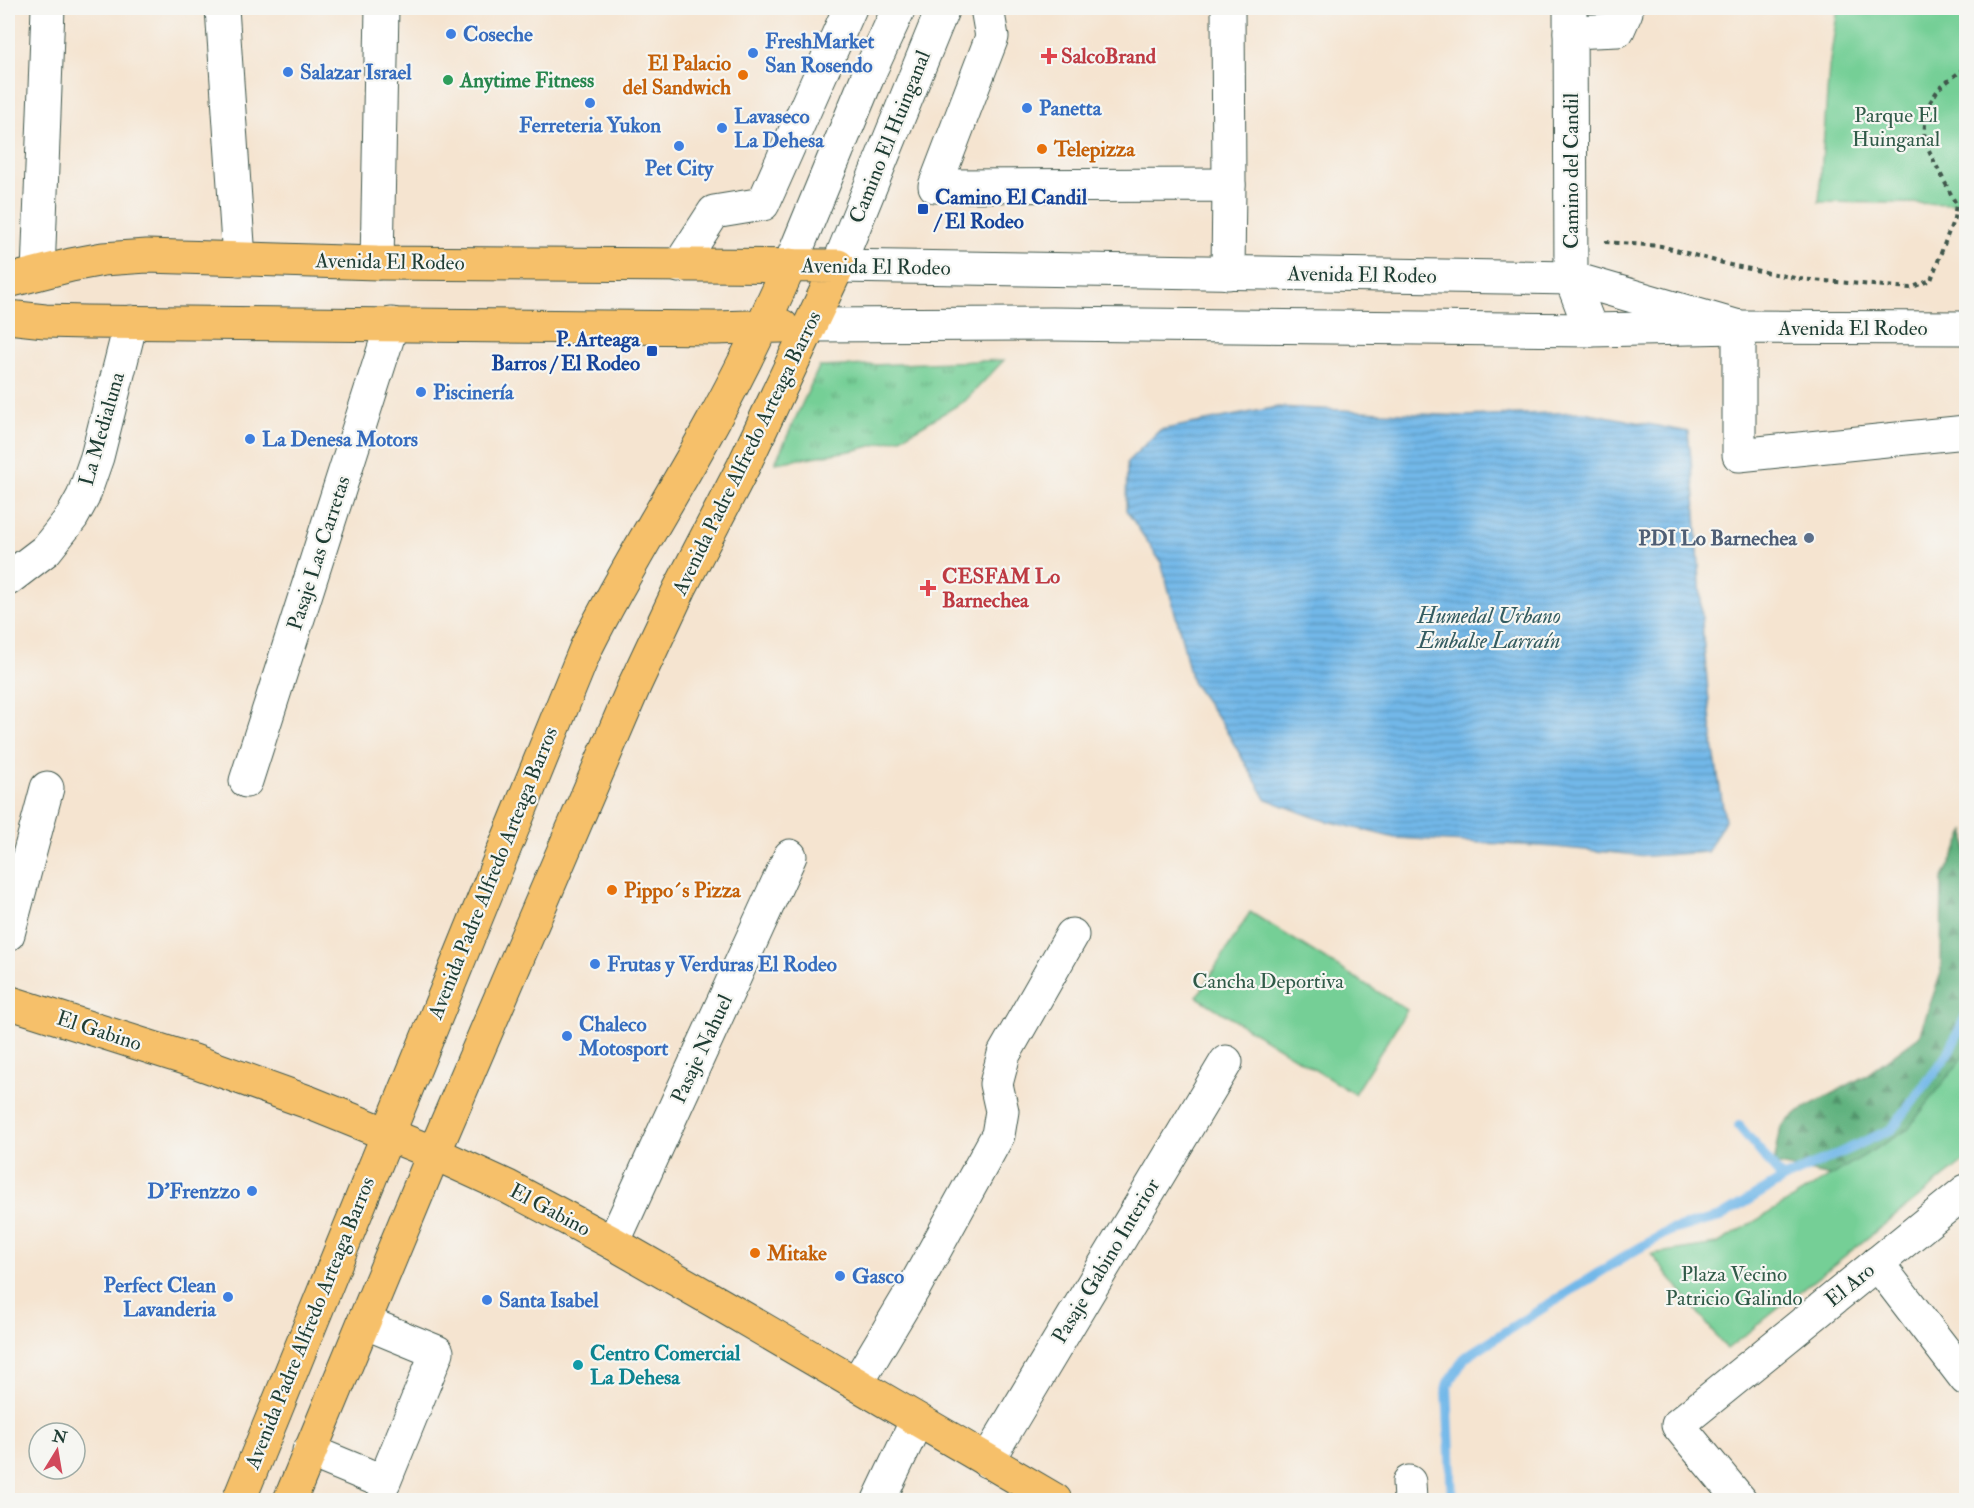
<svg xmlns="http://www.w3.org/2000/svg" width="1974" height="1508" viewBox="0 0 1974 1508" font-family="'IM FELL Double Pica',serif">
<defs>
<pattern id="grass-tufts" width="24" height="20" patternUnits="userSpaceOnUse" patternTransform="scale(1.5)"><rect width="24" height="20" fill="#75cf96"/><path d="M3 7l-1-3M5 7V3M7 7l1-3M15 17l-1-3M17 17v-4M19 17l1-3" fill="none" stroke="#5fa97b"/></pattern>
<pattern id="forest-firs" width="22" height="20" patternUnits="userSpaceOnUse" patternTransform="scale(1.5)"><rect width="22" height="20" fill="#60b27f"/><path d="M5 1l3.5 6h-7zM16 11l3.5 6h-7z" fill="#4f9269"/></pattern>
<pattern id="water-rules" width="6" height="5" patternUnits="userSpaceOnUse" patternTransform="scale(1.5)"><rect width="6" height="5" fill="#72b8e9"/><path d="M0 2.5h6" fill="none" stroke="#5d97be"/></pattern>
</defs>
<rect width="100%" height="100%" fill="#f6f6f2"/>
<filter id="ink" filterUnits="userSpaceOnUse"><feTurbulence type="fractalNoise" baseFrequency=".0167" numOctaves="2"/><feDisplacementMap in="SourceGraphic" scale="12" xChannelSelector="R" yChannelSelector="G"/><feConvolveMatrix kernelMatrix="1 2 1 2 8 2 1 2 1" color-interpolation-filters="sRGB"/></filter>
<filter id="wash" filterUnits="userSpaceOnUse"><feTurbulence type="fractalNoise" baseFrequency=".008" numOctaves="4" result="noise"/><feDisplacementMap in="SourceGraphic" scale="24" xChannelSelector="R" yChannelSelector="G"/><feGaussianBlur stdDeviation="1.35" result="paint"/><feColorMatrix in="noise" values="0 0 0 0 0 0 0 0 0 0 0 0 0 0 0 0 0 1.4 0 .05"/><feComposite in="paint" operator="in"/></filter>
<g filter="url(#wash)">
<rect width="100%" height="100%" fill="#f5e4d0"/>
<!-- grass -->
<polygon fill="url(#grass-tufts)" stroke="#4a8665" stroke-width="1.5" points="1004,360 965,401 901,438 856,450 775,463 819,367"/>
<!-- forest -->
<polygon fill="url(#forest-firs)" stroke="#40785a" stroke-width="1.5" points="1966,830 1966,1089 1935,1127 1835,1177 1774,1164 1781,1127 1799,1111 1865,1076 1919,1036 1941,973 1942,880"/>
<!-- park -->
<g fill="#75cf96" stroke="#4a8665" stroke-width="1.5">
<polygon points="1838,8 1966,8 1966,204 1819,202 1829,67"/>
<polygon points="1250,912 1407,1010 1354,1094 1197,997"/>
<polygon points="1966,1049 1966,1160 1727,1349 1651,1254 1717,1244 1907,1130 1961,1060"/>
</g>
<!-- water -->
<polygon fill="url(#water-rules)" stroke="#487a8e" stroke-width="1.5" points="1278,407 1463,416 1584,412 1688,432 1695,496 1703,637 1713,744 1725,820 1707,852 1647,856 1555,847 1395,838 1316,818 1266,799 1223,725 1192,682 1179,627 1161,562 1126,510 1127,462 1160,430"/>
<g fill="none" stroke-linecap="round" stroke-linejoin="round">
<!-- stream -->
<g stroke="#72b8e9" stroke-width="10">
<polyline points="1739,1126 1783,1179"/>
<polyline points="1452,1500 1447,1386 1465,1357 1627,1255 1671,1230 1720,1217 1783,1179 1892,1129 1948,1054 1966,1016"/>
</g>
</g>
</g>
<g filter="url(#ink)">
<g fill="none" stroke-linecap="round" stroke-linejoin="round">
<defs>
<g id="minor">
<polyline points="222,8 239,259"/>
<polyline points="943,8 838,266 1571,278 1739,327"/>
<polyline points="987,8 992,37 935,186 1229,185 1228,273"/>
<polyline points="1570,8 1571,278 1591,330"/>
<polyline points="1228,9 1229,185"/>
<polyline points="1570,32 1618,30 1626,12 1626,8"/>
<polyline points="377,263 382,8"/>
<polyline points="790,265 870,71 899,8"/>
<polyline points="679,266 714,212 763,204 850,8"/>
<polyline points="38,273 48,8"/>
<polyline points="811,325 1052,324 1591,330 1739,327 1966,328"/>
<polyline points="1739,327 1739,455 1966,432"/>
<polyline points="8,579 46,550 72,517 83,497 97,457 131,322"/>
<polyline points="246,781 392,324"/>
<polyline points="8,934 47,788"/>
<polyline points="613,1243 790,856"/>
<polyline points="1877,1263 1966,1379"/>
<polyline points="857,1383 915,1286 998,1135 1002,1111 996,1084 1004,1054 1072,935"/>
<polyline points="309,1451 384,1482 437,1352 364,1322"/>
<polyline points="987,1461 1226,1062"/>
<polyline points="1409,1482 1410,1500"/>
<polyline points="879,1500 917,1420"/>
<polyline points="1740,1500 1678,1425 1966,1191"/>
</g>
<g id="major">
<polyline points="8,281 71,265 103,259 147,256 377,263 838,266 743,467 680,588 635,684 434,1153 290,1500"/>
<polyline points="8,317 45,321 86,322 716,328 782,326"/>
<polyline points="8,1002 194,1061 308,1102 434,1153 508,1187 613,1243 723,1306 1055,1500"/>
<path d="M239 1500 586 648C624 571 670 500 711 425 740 373 766 319 790 265"/>
</g>
</defs>
<!-- minor casing -->
<use href="#minor" stroke="#3f564b" stroke-width="35"/>
<!-- major casing -->
<use href="#major" stroke="#3f564b" stroke-width="35"/>
<!-- path -->
<polyline stroke="#3f564b" stroke-width="4" stroke-dasharray="4.5 4.5" stroke-linecap="butt" points="1605,242 1661,246 1730,265 1800,279 1910,288 1931,280 1954,218 1956,204 1933,159 1924,139 1926,109 1939,88 1966,67"/>
<!-- minor -->
<use href="#minor" stroke="#fff" stroke-width="33"/>
<!-- major -->
<use href="#major" stroke="#f6c06b" stroke-width="33"/>
</g>
</g>
<!-- markers -->
<g fill="#3f7fe0" stroke="#f6f6f2" stroke-width="2">
<circle cx="451" cy="34" r="6"/>
<circle cx="753" cy="53" r="6"/>
<circle cx="288" cy="72" r="6"/>
<circle cx="590" cy="103" r="6"/>
<circle cx="1027" cy="108" r="6"/>
<circle cx="722" cy="128" r="6"/>
<circle cx="679" cy="146" r="6"/>
<circle cx="421" cy="392" r="6"/>
<circle cx="250" cy="439" r="6"/>
<circle cx="595" cy="964" r="6"/>
<circle cx="567" cy="1036" r="6"/>
<circle cx="252" cy="1191" r="6"/>
<circle cx="840" cy="1276" r="6"/>
<circle cx="228" cy="1297" r="6"/>
<circle cx="487" cy="1300" r="6"/>
</g>
<g fill="#e0444e" stroke="#f6f6f2" stroke-width="2">
<path d="M1046 47h6v6h6v6h-6v6h-6v-6h-6v-6h6z"/>
<path d="M925 579h6v6h6v6h-6v6h-6v-6h-6v-6h6z"/>
</g>
<g fill="#e8710a" stroke="#f6f6f2" stroke-width="2">
<circle cx="743" cy="75" r="6"/>
<circle cx="1042" cy="149" r="6"/>
<circle cx="612" cy="890" r="6"/>
<circle cx="755" cy="1253" r="6"/>
</g>
<circle fill="#2e9e5b" stroke="#f6f6f2" stroke-width="2" cx="448" cy="80" r="6"/>
<g fill="#1a4fb4" stroke="#f6f6f2" stroke-width="2">
<rect x="917" y="203" width="12" height="12" rx="3"/>
<rect x="646" y="345" width="12" height="12" rx="3"/>
</g>
<circle fill="#5c6f8a" stroke="#f6f6f2" stroke-width="2" cx="1809" cy="538" r="6"/>
<circle fill="#0f9aa8" stroke="#f6f6f2" stroke-width="2" cx="578" cy="1365" r="6"/>
<g text-anchor="middle" dominant-baseline="central" stroke-width="4.5" stroke-linejoin="round" paint-order="stroke">
<!-- shop labels -->
<g font-size="21" font-weight="bold" fill="#366cbe" stroke="#f6f6f2" text-anchor="start">
<text x="463" y="34">Coseche</text>
<text x="765" y="41">FreshMarket<tspan x="765" dy="24">San Rosendo</tspan></text>
<text x="300" y="72">Salazar Israel</text>
<text x="1039" y="108">Panetta</text>
<text x="734" y="116">Lavaseco<tspan x="734" dy="24">La Dehesa</tspan></text>
<text x="590" y="125" text-anchor="middle">Ferreteria Yukon</text>
<text x="679" y="168" text-anchor="middle">Pet City</text>
<text x="433" y="392">Piscinería</text>
<text x="262" y="439">La Denesa Motors</text>
<text x="607" y="964">Frutas y Verduras El Rodeo</text>
<text x="579" y="1024">Chaleco<tspan x="579" dy="24">Motosport</tspan></text>
<text x="240" y="1191" text-anchor="end">D'Frenzzo</text>
<text x="852" y="1276">Gasco</text>
<text x="216" y="1285" text-anchor="end">Perfect Clean<tspan x="216" dy="24">Lavanderia</tspan></text>
<text x="499" y="1300">Santa Isabel</text>
</g>
<!-- health labels -->
<g font-size="21" font-weight="bold" fill="#be3a42" stroke="#f6f6f2" text-anchor="start">
<text x="1061" y="56">SalcoBrand</text>
<text x="942" y="576">CESFAM Lo<tspan x="942" dy="24">Barnechea</tspan></text>
</g>
<!-- food labels -->
<g font-size="21" font-weight="bold" fill="#c56008" stroke="#f6f6f2" text-anchor="start">
<text x="731" y="63" text-anchor="end">El Palacio<tspan x="731" dy="24">del Sandwich</tspan></text>
<text x="1054" y="149">Telepizza</text>
<text x="624" y="890">Pippo´s Pizza</text>
<text x="767" y="1253">Mitake</text>
</g>
<!-- leisure labels -->
<g font-size="21" font-weight="bold" fill="#27864d" stroke="#f6f6f2" text-anchor="start">
<text x="460" y="80">Anytime Fitness</text>
</g>
<!-- park labels -->
<g font-size="21" fill="#305a48" stroke="#f6f6f2">
<text x="1896" y="115">Parque El<tspan x="1896" dy="24">Huinganal</tspan></text>
<text x="1268" y="981">Cancha Deportiva</text>
<text x="1734" y="1274">Plaza Vecino<tspan x="1734" dy="24">Patricio Galindo</tspan></text>
</g>
<!-- street labels -->
<g font-size="21" fill="#1f3d34" stroke="#f6f6f2">
<text transform="translate(890 137) rotate(-68)">Camino El Huinganal</text>
<text transform="translate(1571 171) rotate(-90)">Camino del Candil</text>
<text transform="translate(390 262) rotate(1)">Avenida El Rodeo</text>
<text transform="translate(876 267) rotate(1)">Avenida El Rodeo</text>
<text transform="translate(1362 275) rotate(1)">Avenida El Rodeo</text>
<text x="1853" y="328">Avenida El Rodeo</text>
<text transform="translate(102 429) rotate(-74)">La Medialuna</text>
<text transform="translate(747 453) rotate(-64)">Avenida Padre Alfredo Arteaga Barros</text>
<text transform="translate(319 553) rotate(-72)">Pasaje Las Carretas</text>
<text transform="translate(493 873) rotate(-68)">Avenida Padre Alfredo Arteaga Barros</text>
<text transform="translate(99 1031) rotate(18)">El Gabino</text>
<text transform="translate(702 1049) rotate(-65)">Pasaje Nahuel</text>
<text transform="translate(550 1210) rotate(28)">El Gabino</text>
<text transform="translate(1106 1261) rotate(-59)">Pasaje Gabino Interior</text>
<text transform="translate(1850 1285) rotate(-39)">El Aro</text>
<text transform="translate(310 1323) rotate(-68)">Avenida Padre Alfredo Arteaga Barros</text>
</g>
<!-- transit labels -->
<g font-size="21" font-weight="bold" fill="#164399" stroke="#f6f6f2" text-anchor="start">
<text x="935" y="197">Camino El Candil<tspan x="935" dy="24">/ El Rodeo</tspan></text>
<text x="640" y="339" text-anchor="end">P. Arteaga<tspan x="640" dy="24">Barros / El Rodeo</tspan></text>
</g>
<!-- service labels -->
<g font-size="21" font-weight="bold" fill="#4e5e75" stroke="#f6f6f2" text-anchor="end">
<text x="1797" y="538">PDI Lo Barnechea</text>
</g>
<!-- culture labels -->
<g font-size="21" font-weight="bold" fill="#0d838f" stroke="#f6f6f2" text-anchor="start">
<text x="590" y="1353">Centro Comercial<tspan x="590" dy="24">La Dehesa</tspan></text>
</g>
<!-- water labels -->
<g font-size="22" font-style="italic" fill="#345c61" stroke="#f6f6f2">
<text x="1489" y="616">Humedal Urbano<tspan x="1489" dy="25">Embalse Larraín</tspan></text>
</g>
</g>
<!-- margin -->
<rect width="1974" height="1508" fill="none" stroke="#f6f6f2" stroke-width="30"/>
<!-- north arrow -->
<g transform="translate(57 1451) rotate(11)"><circle r="28" fill="#f6f6f2" stroke="#a0aca6" stroke-width="1.5"/>
<path d="M0-4.5L10 22L0 15L-10 22Z" fill="#d1495b"/>
<text y="-9" font-size="16" font-weight="bold" text-anchor="middle" fill="#1f3d34">N</text>
</g>
</svg>
